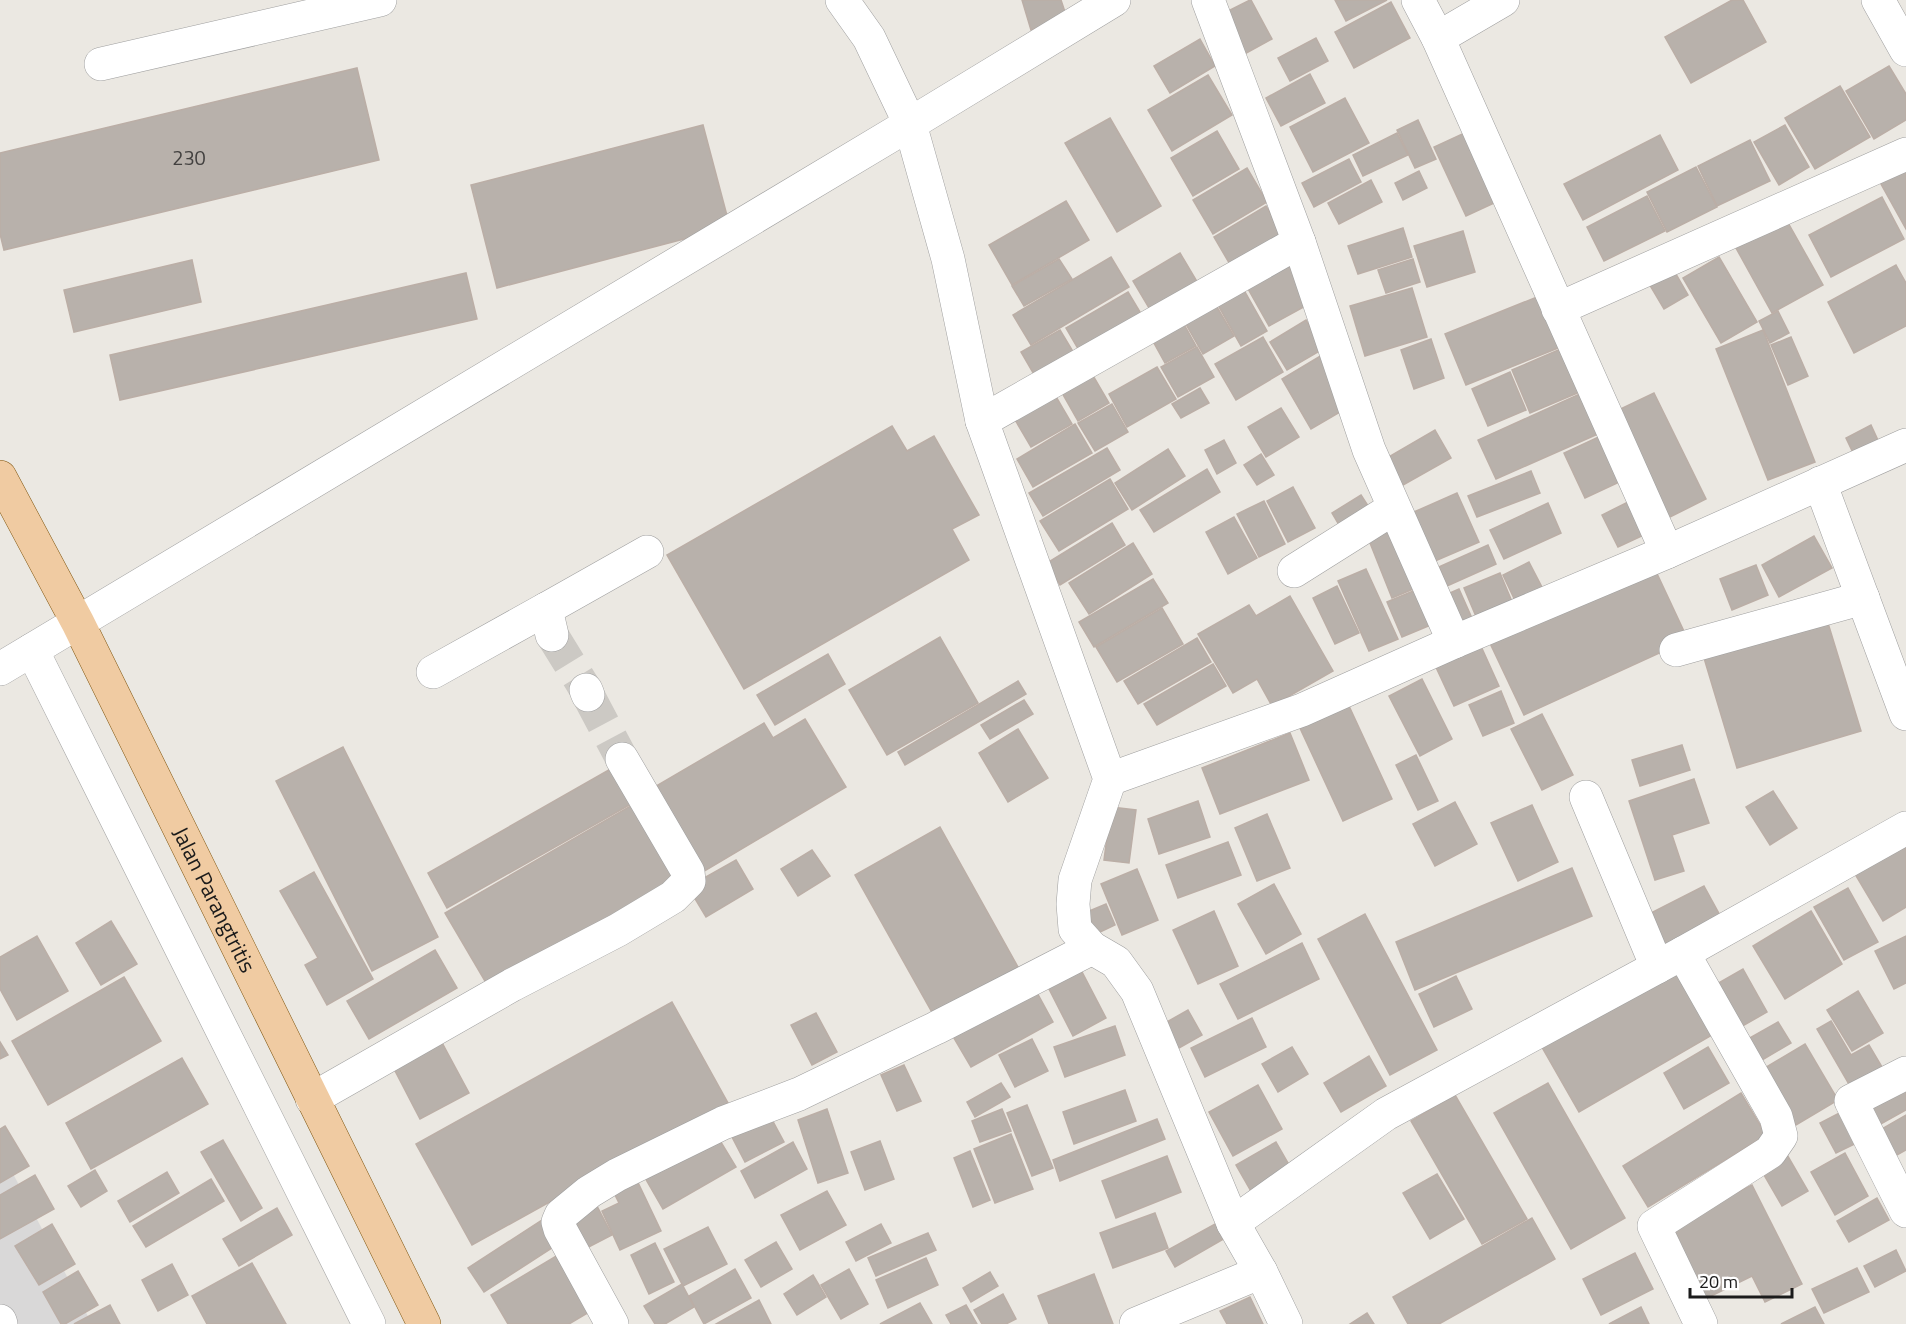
<svg xmlns="http://www.w3.org/2000/svg" width="1906" height="1324" viewBox="0 0 1906 1324" font-family="'Titillium Web',sans-serif">
<rect width="100%" height="100%" fill="#ebe8e2"/>
<!-- residential -->
<polygon fill="#d9d8d8" points="0,1149 92,1324 0,1324"/>
<!-- building -->
<g fill="#b8b1ab" stroke="#bbaea6" stroke-width="1.5">
<polygon points="1022,0 1061,0 1067,18 1031,30"/>
<polygon points="1250,0 1251,0 1272,39 1241,56 1220,15"/>
<polygon points="1335,0 1387,0 1346,21"/>
<polygon points="1732,0 1743,0 1766,42 1691,83 1665,37"/>
<polygon points="1391,2 1410,38 1354,68 1335,32"/>
<polygon points="1316,38 1328,61 1290,81 1278,58"/>
<polygon points="1200,39 1215,66 1170,93 1154,66"/>
<polygon points="1889,66 1906,94 1906,120 1874,139 1846,91"/>
<polygon points="357,68 379,160 4,250 0,234 0,153"/>
<polygon points="1310,74 1325,103 1281,126 1266,98"/>
<polygon points="1208,75 1232,115 1172,151 1148,110"/>
<polygon points="1840,86 1870,137 1815,169 1785,118"/>
<polygon points="1345,98 1369,143 1313,172 1290,127"/>
<polygon points="1110,118 1161,206 1117,232 1065,143"/>
<polygon points="1418,120 1436,159 1415,168 1397,130"/>
<polygon points="703,125 730,227 497,288 471,185"/>
<polygon points="1785,125 1809,167 1779,185 1754,142"/>
<polygon points="1471,130 1503,199 1466,216 1434,147"/>
<polygon points="1217,131 1239,169 1193,196 1171,158"/>
<polygon points="1397,133 1408,155 1363,176 1353,155"/>
<polygon points="1660,135 1678,170 1583,220 1564,184"/>
<polygon points="1750,140 1770,181 1717,206 1698,166"/>
<polygon points="1906,157 1906,229 1876,175"/>
<polygon points="1349,159 1361,182 1314,207 1302,183"/>
<polygon points="1696,167 1717,207 1667,232 1647,192"/>
<polygon points="1247,168 1267,202 1213,234 1193,200"/>
<polygon points="1419,171 1427,188 1403,200 1395,183"/>
<polygon points="1371,180 1382,202 1339,224 1328,203"/>
<polygon points="1647,196 1665,231 1604,261 1587,227"/>
<polygon points="1882,197 1904,239 1831,277 1809,235"/>
<polygon points="1066,201 1089,240 1012,285 989,245"/>
<polygon points="1266,206 1288,243 1235,273 1214,237"/>
<polygon points="1782,212 1823,285 1772,313 1731,239"/>
<polygon points="1403,228 1412,257 1358,274 1348,246"/>
<polygon points="1463,231 1475,272 1427,287 1414,246"/>
<polygon points="1180,253 1202,290 1155,318 1133,281"/>
<polygon points="1111,257 1129,287 1031,345 1013,315"/>
<polygon points="1719,257 1757,322 1721,343 1683,278"/>
<polygon points="1059,259 1072,279 1024,306 1012,286"/>
<polygon points="1413,259 1420,282 1386,293 1378,270"/>
<polygon points="192,260 201,302 74,332 64,290"/>
<polygon points="1288,264 1311,303 1269,326 1247,287"/>
<polygon points="1896,265 1906,283 1906,326 1854,353 1828,302"/>
<polygon points="1672,267 1688,295 1664,309 1648,282"/>
<polygon points="466,273 477,319 120,400 110,355"/>
<polygon points="1240,283 1267,331 1241,346 1214,298"/>
<polygon points="1412,288 1427,337 1365,356 1350,306"/>
<polygon points="1128,292 1146,322 1084,359 1066,328"/>
<polygon points="1542,295 1563,346 1466,385 1445,334"/>
<polygon points="1214,302 1234,336 1203,354 1183,319"/>
<polygon points="1778,311 1789,333 1770,343 1759,321"/>
<polygon points="1180,317 1196,346 1165,363 1149,334"/>
<polygon points="1306,320 1323,349 1287,370 1270,342"/>
<polygon points="1060,330 1078,360 1039,383 1021,352"/>
<polygon points="1763,330 1815,462 1768,480 1716,349"/>
<polygon points="1263,337 1283,372 1236,400 1215,364"/>
<polygon points="1791,337 1808,376 1788,385 1771,345"/>
<polygon points="1431,339 1444,378 1414,389 1401,350"/>
<polygon points="1197,347 1214,377 1178,397 1161,367"/>
<polygon points="1563,348 1582,391 1530,413 1512,370"/>
<polygon points="1322,355 1352,405 1311,429 1282,379"/>
<polygon points="1157,367 1176,399 1127,427 1109,394"/>
<polygon points="1510,372 1526,410 1488,426 1472,389"/>
<polygon points="1092,374 1109,403 1078,421 1061,391"/>
<polygon points="1200,388 1209,403 1181,418 1172,404"/>
<polygon points="1582,393 1600,433 1496,479 1478,440"/>
<polygon points="1654,393 1706,499 1666,519 1614,412"/>
<polygon points="1055,395 1072,424 1031,447 1014,418"/>
<polygon points="1112,404 1128,432 1095,451 1078,423"/>
<polygon points="1281,408 1299,437 1266,457 1248,427"/>
<polygon points="1075,424 1092,453 1033,487 1017,459"/>
<polygon points="1871,425 1882,449 1857,461 1846,438"/>
<polygon points="892,426 907,451 934,436 979,515 952,529 969,560 744,689 667,555"/>
<polygon points="1435,430 1451,458 1396,489 1380,462"/>
<polygon points="1605,434 1626,479 1585,498 1564,453"/>
<polygon points="1224,440 1236,463 1217,474 1205,450"/>
<polygon points="1107,448 1120,470 1043,516 1029,493"/>
<polygon points="1168,449 1185,476 1132,510 1115,483"/>
<polygon points="1261,454 1274,475 1257,485 1244,465"/>
<polygon points="1207,469 1220,492 1154,532 1140,510"/>
<polygon points="1531,471 1540,493 1477,517 1468,496"/>
<polygon points="1110,479 1128,509 1059,551 1040,521"/>
<polygon points="1293,487 1315,528 1288,542 1267,501"/>
<polygon points="1457,493 1479,542 1435,561 1414,512"/>
<polygon points="1361,495 1372,512 1342,530 1332,513"/>
<polygon points="1264,501 1285,544 1259,557 1237,514"/>
<polygon points="1628,502 1644,535 1618,547 1602,515"/>
<polygon points="1548,503 1561,533 1504,559 1490,530"/>
<polygon points="1234,517 1257,558 1228,574 1206,532"/>
<polygon points="1112,523 1125,545 1060,585 1047,563"/>
<polygon points="1394,527 1418,587 1392,598 1368,538"/>
<polygon points="1814,536 1832,568 1779,597 1762,565"/>
<polygon points="1133,543 1152,574 1089,614 1069,583"/>
<polygon points="1488,545 1496,564 1447,586 1439,567"/>
<polygon points="1529,562 1546,595 1519,609 1503,575"/>
<polygon points="1653,565 1688,640 1524,715 1489,641"/>
<polygon points="1756,565 1768,595 1732,610 1720,579"/>
<polygon points="1366,569 1398,639 1369,651 1338,581"/>
<polygon points="1500,573 1516,611 1480,626 1464,588"/>
<polygon points="1153,579 1168,603 1094,647 1079,622"/>
<polygon points="1337,586 1359,633 1335,644 1313,598"/>
<polygon points="1418,589 1433,624 1402,637 1387,602"/>
<polygon points="1459,589 1475,625 1458,634 1441,597"/>
<polygon points="1290,596 1333,671 1272,706 1257,679 1233,693 1198,634 1249,605 1256,616"/>
<polygon points="1162,608 1183,644 1117,682 1096,647"/>
<polygon points="1824,610 1861,731 1737,768 1701,648"/>
<polygon points="940,637 978,703 887,755 849,690"/>
<polygon points="1197,638 1211,662 1138,704 1124,681"/>
<polygon points="1480,644 1499,686 1454,706 1435,665"/>
<polygon points="828,654 845,684 775,725 757,695"/>
<polygon points="1213,664 1226,686 1157,725 1144,704"/>
<polygon points="1422,679 1452,739 1420,756 1389,696"/>
<polygon points="1018,681 1026,694 905,765 898,752"/>
<polygon points="1501,691 1514,723 1483,736 1469,705"/>
<polygon points="1024,700 1033,714 990,739 981,725"/>
<polygon points="1349,706 1392,799 1343,821 1300,728"/>
<polygon points="1542,714 1573,775 1542,790 1511,729"/>
<polygon points="805,719 846,787 696,876 646,792 764,723 773,738"/>
<polygon points="1018,729 1048,778 1008,802 979,753"/>
<polygon points="1290,733 1309,780 1220,814 1202,768"/>
<polygon points="1682,745 1690,770 1640,786 1632,760"/>
<polygon points="343,747 438,937 372,971 276,781"/>
<polygon points="1416,755 1438,801 1418,810 1396,765"/>
<polygon points="621,763 640,799 447,908 428,873"/>
<polygon points="1694,779 1709,823 1672,835 1684,871 1655,880 1629,801"/>
<polygon points="1773,791 1797,828 1770,845 1746,807"/>
<polygon points="641,800 687,880 492,993 445,913"/>
<polygon points="1198,801 1210,837 1159,854 1148,819"/>
<polygon points="1455,802 1477,844 1435,866 1413,824"/>
<polygon points="1532,805 1558,862 1518,881 1491,823"/>
<polygon points="1111,807 1136,810 1129,863 1104,860"/>
<polygon points="1267,814 1290,868 1257,881 1235,828"/>
<polygon points="940,827 1023,976 938,1023 855,875"/>
<polygon points="1906,837 1906,907 1883,921 1852,869"/>
<polygon points="1228,842 1241,875 1178,898 1166,865"/>
<polygon points="812,850 830,876 798,896 781,869"/>
<polygon points="736,860 753,889 706,917 688,887"/>
<polygon points="1572,868 1592,916 1415,990 1396,942"/>
<polygon points="1137,869 1158,920 1122,935 1101,884"/>
<polygon points="314,872 373,979 327,1005 305,965 318,958 280,891"/>
<polygon points="1274,884 1301,934 1266,954 1238,904"/>
<polygon points="1704,886 1722,919 1658,952 1641,918"/>
<polygon points="1848,888 1878,942 1844,960 1814,907"/>
<polygon points="1106,904 1115,925 1096,934 1087,912"/>
<polygon points="1214,911 1238,966 1198,984 1173,930"/>
<polygon points="1811,911 1842,964 1785,999 1753,946"/>
<polygon points="1365,914 1437,1050 1390,1075 1318,939"/>
<polygon points="111,921 137,964 101,985 76,943"/>
<polygon points="37,936 68,991 17,1020 0,989 0,957"/>
<polygon points="1906,936 1906,983 1894,989 1875,951"/>
<polygon points="1302,943 1319,979 1238,1019 1220,984"/>
<polygon points="435,950 457,988 369,1039 347,1001"/>
<polygon points="1672,965 1712,1035 1579,1112 1539,1042"/>
<polygon points="1080,968 1106,1018 1073,1036 1047,985"/>
<polygon points="1743,969 1767,1012 1732,1032 1708,989"/>
<polygon points="1456,976 1472,1009 1434,1027 1419,994"/>
<polygon points="124,977 161,1041 48,1105 12,1041"/>
<polygon points="1034,987 1053,1022 971,1067 951,1033"/>
<polygon points="1858,991 1883,1033 1852,1051 1827,1010"/>
<polygon points="672,1002 728,1103 472,1245 416,1144"/>
<polygon points="1188,1010 1202,1035 1172,1052 1158,1027"/>
<polygon points="816,1013 837,1052 812,1065 791,1025"/>
<polygon points="1252,1018 1266,1047 1205,1077 1191,1048"/>
<polygon points="1831,1021 1851,1055 1869,1045 1882,1067 1850,1086 1817,1029"/>
<polygon points="1778,1022 1791,1043 1752,1066 1739,1044"/>
<polygon points="1115,1026 1125,1055 1065,1077 1054,1047"/>
<polygon points="439,1037 469,1093 420,1119 391,1063"/>
<polygon points="1032,1039 1048,1071 1015,1087 999,1055"/>
<polygon points="0,1042 8,1055 0,1059"/>
<polygon points="1805,1044 1838,1100 1796,1125 1763,1069"/>
<polygon points="1292,1047 1308,1074 1278,1092 1262,1064"/>
<polygon points="1708,1047 1729,1083 1684,1109 1664,1073"/>
<polygon points="1369,1056 1386,1086 1341,1112 1324,1083"/>
<polygon points="182,1058 208,1104 91,1169 66,1123"/>
<polygon points="904,1065 921,1101 897,1111 881,1075"/>
<polygon points="1906,1073 1906,1110 1870,1130 1855,1102"/>
<polygon points="1001,1083 1010,1097 975,1117 967,1102"/>
<polygon points="1548,1083 1625,1218 1571,1249 1494,1113"/>
<polygon points="1258,1085 1282,1129 1233,1156 1209,1112"/>
<polygon points="1125,1090 1136,1121 1074,1144 1063,1112"/>
<polygon points="1741,1093 1766,1135 1648,1207 1623,1166"/>
<polygon points="1455,1095 1527,1219 1482,1244 1411,1121"/>
<polygon points="1027,1105 1053,1168 1032,1176 1007,1113"/>
<polygon points="1849,1108 1865,1139 1836,1153 1820,1123"/>
<polygon points="827,1109 848,1173 818,1183 798,1120"/>
<polygon points="1002,1109 1011,1131 980,1142 972,1121"/>
<polygon points="769,1114 784,1142 745,1162 731,1135"/>
<polygon points="1906,1115 1906,1150 1888,1160 1873,1134"/>
<polygon points="1157,1119 1165,1139 1060,1181 1053,1160"/>
<polygon points="5,1126 29,1166 0,1183 0,1129"/>
<polygon points="716,1134 736,1167 663,1209 644,1176"/>
<polygon points="1011,1134 1033,1189 995,1203 974,1149"/>
<polygon points="223,1140 262,1208 241,1221 201,1152"/>
<polygon points="880,1141 894,1179 865,1190 851,1152"/>
<polygon points="793,1142 807,1169 755,1198 741,1171"/>
<polygon points="1276,1142 1292,1170 1252,1193 1236,1165"/>
<polygon points="970,1151 990,1200 973,1207 954,1158"/>
<polygon points="1786,1153 1808,1191 1782,1206 1760,1168"/>
<polygon points="1845,1153 1868,1196 1835,1215 1811,1172"/>
<polygon points="1167,1156 1181,1192 1116,1218 1102,1181"/>
<polygon points="95,1170 107,1191 81,1207 68,1186"/>
<polygon points="167,1172 179,1193 130,1222 118,1201"/>
<polygon points="633,1172 661,1231 620,1250 602,1211 619,1203 609,1183"/>
<polygon points="1437,1174 1464,1219 1430,1239 1403,1193"/>
<polygon points="35,1175 54,1209 0,1239 0,1195"/>
<polygon points="211,1179 224,1201 146,1247 133,1226"/>
<polygon points="1752,1185 1802,1284 1765,1302 1752,1276 1703,1300 1667,1227"/>
<polygon points="827,1191 846,1225 800,1250 781,1215"/>
<polygon points="1877,1198 1889,1220 1849,1242 1837,1221"/>
<polygon points="597,1206 612,1235 579,1252 564,1223"/>
<polygon points="277,1208 292,1235 239,1266 223,1239"/>
<polygon points="1155,1213 1168,1248 1113,1268 1100,1233"/>
<polygon points="1226,1218 1234,1233 1175,1267 1166,1251"/>
<polygon points="1532,1218 1555,1259 1439,1324 1408,1324 1393,1297"/>
<polygon points="542,1220 558,1244 484,1292 468,1268"/>
<polygon points="52,1224 75,1264 39,1285 15,1246"/>
<polygon points="881,1224 891,1243 856,1261 846,1242"/>
<polygon points="708,1227 727,1264 683,1286 664,1249"/>
<polygon points="928,1233 936,1250 876,1276 868,1258"/>
<polygon points="776,1242 792,1269 761,1287 745,1260"/>
<polygon points="655,1243 674,1282 649,1294 631,1255"/>
<polygon points="1896,1250 1906,1271 1875,1287 1864,1266"/>
<polygon points="563,1252 596,1308 569,1324 508,1324 491,1295"/>
<polygon points="1635,1253 1653,1289 1601,1315 1583,1279"/>
<polygon points="926,1258 938,1285 888,1308 876,1280"/>
<polygon points="252,1263 286,1324 207,1324 192,1296"/>
<polygon points="172,1264 188,1295 158,1311 142,1280"/>
<polygon points="1857,1268 1869,1292 1824,1313 1812,1289"/>
<polygon points="735,1269 751,1298 704,1324 689,1296"/>
<polygon points="849,1269 868,1304 841,1319 821,1285"/>
<polygon points="78,1271 98,1305 65,1324 61,1324 43,1292"/>
<polygon points="990,1272 998,1286 971,1302 963,1288"/>
<polygon points="1094,1274 1113,1324 1049,1324 1038,1296"/>
<polygon points="813,1275 826,1297 797,1315 784,1294"/>
<polygon points="682,1284 694,1307 665,1324 655,1324 644,1306"/>
<polygon points="1003,1294 1016,1319 1006,1324 982,1324 974,1310"/>
<polygon points="1250,1297 1263,1324 1227,1324 1220,1311"/>
<polygon points="759,1300 771,1324 716,1324"/>
<polygon points="920,1303 932,1324 880,1324"/>
<polygon points="110,1305 120,1324 74,1324"/>
<polygon points="966,1305 977,1324 951,1324 946,1315"/>
<polygon points="1641,1307 1649,1324 1609,1324"/>
<polygon points="1815,1307 1824,1324 1781,1324"/>
<polygon points="1367,1313 1374,1324 1350,1324"/>
</g>
<g fill="none" stroke-linecap="round" stroke-linejoin="round">
<!-- minor-tunnel -->
<g stroke="#ccc9c4" stroke-width="33" stroke-dasharray="33 16" stroke-linecap="butt">
<polyline points="552,635 586,690"/>
<polyline points="588,695 622,759"/>
</g>
<defs>
<g id="minor">
<polyline points="842,0 869,38 910,124 948,259 982,421 1110,779 1075,880 1073,904 1075,929 1092,948 1116,962 1137,991 1233,1223 1261,1272 1286,1324"/>
<polyline points="1208,0 1299,242 1369,450 1454,642"/>
<polyline points="1418,0 1438,38 1667,552"/>
<polyline points="1878,0 1906,50"/>
<polyline points="1438,38 1503,0"/>
<polyline points="101,64 380,0"/>
<polyline points="1558,309 1906,154"/>
<polyline points="982,421 1299,242"/>
<polyline points="1820,483 1906,714"/>
<polyline points="1294,571 1394,508"/>
<polyline points="552,635 546,609 647,552"/>
<polyline points="32,650 369,1324"/>
<polyline points="1676,650 1863,598"/>
<polyline points="0,669 910,124 1114,0"/>
<polyline points="433,672 546,609"/>
<polyline points="586,690 588,695"/>
<polyline points="1110,779 1302,710 1454,642 1667,552 1906,445"/>
<polyline points="1586,797 1657,967"/>
<polyline points="1683,953 1776,1117 1781,1136 1770,1152 1654,1226 1701,1324"/>
<polyline points="1906,1073 1851,1101 1906,1211"/>
<polyline points="312,1099 512,985 618,930 673,897 689,881 688,872 622,759"/>
<polyline points="1233,1223 1386,1114 1683,953 1906,828"/>
<polyline points="0,1321 1,1324"/>
<polyline points="612,1324 560,1229 558,1222 561,1215 589,1192 617,1175 723,1123 799,1094 936,1028 1092,948"/>
<polyline points="1136,1324 1261,1272"/>
</g>
<g id="major">
<path id="s1" d="M0 477 78 623 424 1324"/>
</g>
</defs>
<!-- minor casing -->
<use href="#minor" stroke="#9f9f9f" stroke-width="34"/>
<!-- major casing -->
<use href="#major" stroke="#815711" stroke-width="34"/>
<!-- minor -->
<use href="#minor" stroke="#fff" stroke-width="33"/>
<!-- major -->
<use href="#major" stroke="#f0cba2" stroke-width="33"/>
</g>
<g text-anchor="middle" dominant-baseline="central" stroke-width="4.5" stroke-linejoin="round" paint-order="stroke">
<!-- number labels -->
<g font-size="20" fill="#42403f">
<text x="189" y="157">230</text>
</g>
<!-- street labels -->
<g font-size="22" fill="#1b1b1b" stroke="#fff">
<text stroke="none"><textPath href="#s1" startOffset="474">Jalan Parangtritis</textPath></text>
</g>
</g>
<!-- scale -->
<path d="M1690 1288v9h102v-9" fill="none" stroke="#1b1b1b" stroke-width="3"/>
<text x="1699" y="1288" font-size="18" fill="#1b1b1b" stroke="#ffffff" stroke-width="4.5" paint-order="stroke">20 m</text>
</svg>
